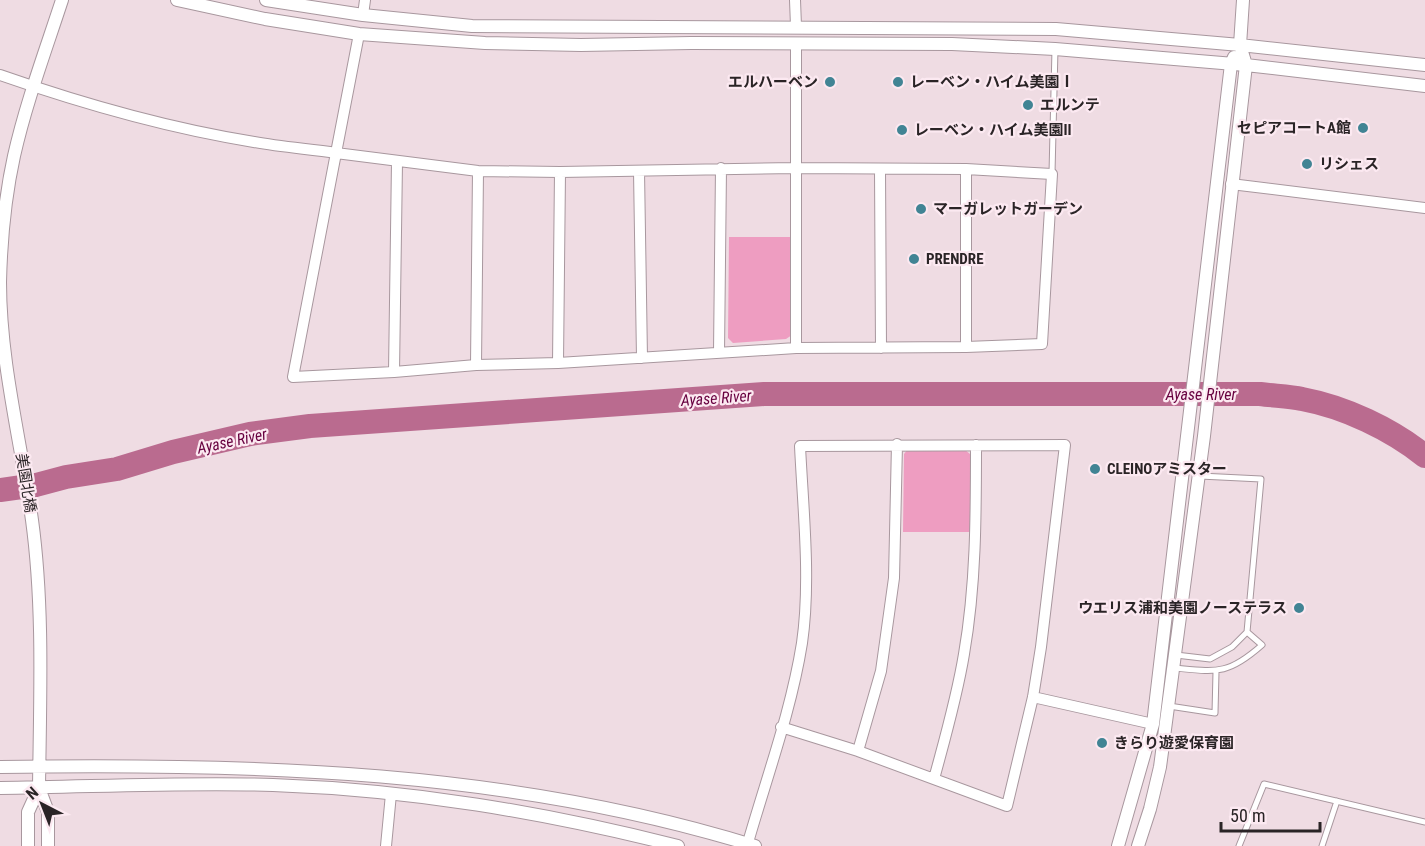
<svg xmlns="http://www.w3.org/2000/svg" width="1425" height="846" viewBox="0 0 1425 846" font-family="'Roboto Condensed','Noto Sans JP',sans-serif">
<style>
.green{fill:#ee9dc1}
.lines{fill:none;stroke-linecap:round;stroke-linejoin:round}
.river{stroke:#ba6b8f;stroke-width:24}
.service-casing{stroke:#a8979e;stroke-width:7}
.minor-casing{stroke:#a8979e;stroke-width:12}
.tertiary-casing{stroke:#a8979e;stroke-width:14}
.service{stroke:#fff;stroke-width:5}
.minor{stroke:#fff;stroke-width:10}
.tertiary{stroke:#fff;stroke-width:12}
.poi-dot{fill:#418494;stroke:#fce9f1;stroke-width:2}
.labels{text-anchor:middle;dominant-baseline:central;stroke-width:4.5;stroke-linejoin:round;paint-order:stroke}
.poi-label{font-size:15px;font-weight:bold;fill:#2a2426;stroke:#fce9f1;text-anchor:start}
.street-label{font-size:15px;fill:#2a2426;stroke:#fce9f1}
.water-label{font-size:16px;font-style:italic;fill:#67003f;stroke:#fce9f1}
</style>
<rect width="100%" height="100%" fill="#efdce3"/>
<!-- green -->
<path class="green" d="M729,237h61l2,98 -6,4 -53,4 -5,-5z
M908,449l57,1 5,4v78h-67l1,-78z"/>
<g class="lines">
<!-- river -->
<path class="river" d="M0,490l36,-5 30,-8 51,-8 56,-17 77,-18 60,-8 454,-32h496c14,2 29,2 42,5 43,8 89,30 123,57"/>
<defs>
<path id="service" d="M1052,173l3,-124
M1200,476l61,3 -14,153
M1175,668c42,4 53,7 87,-23l-15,-13 -15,15 -22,12 -34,-4
M1169,706l46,7 1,-41
M1239,846l25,-62 161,38
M1322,846l15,-45"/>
<path id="minor" d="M795,0l1,26
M363,15l2,-15
M796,43v305
M0,75c83,29 167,53 254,67 27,5 55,7 82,11l23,-119
M336,153l142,18 82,1 235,-4 171,1 86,5 -10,170 -76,3 -170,1 -238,15 -82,2 -82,7 -101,5z
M880,169l1,179
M639,171l3,187
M1231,184l194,24
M966,347v-178
M719,353l2,-185
M558,363l2,-191
M476,365l2,-194
M394,372l3,-210
M1033,697l120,27
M858,751l23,-80 13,-93 3,-134
M934,779c11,-41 23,-82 30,-125 12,-69 12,-139 12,-209
M386,846l5,-52
M747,846c19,-67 44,-134 55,-203 9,-62 1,-134 -2,-197l265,-1 -24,202 -8,50 -26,109 -149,-55 -77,-24"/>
<path id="tertiary" d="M177,0l88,19 94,15 126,9 96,2 110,-2 261,1 103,5 191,16 179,21
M266,0l97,15 109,11 584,3 184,16 185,20
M0,767c253,-4 511,3 755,79
M0,788c91,-1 182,-6 273,-3 140,5 269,27 405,61
M39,788l9,24v34
M28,846v-34l11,-24c1,-89 5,-180 -7,-268 -11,-78 -32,-158 -32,-238 1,-42 5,-85 14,-126 12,-53 31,-104 48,-156
M1118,846l35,-122 78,-660 3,-7
M1138,846l12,-37 10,-42 44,-331 42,-371 -6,-20 3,-45"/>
</defs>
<!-- service casing -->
<use href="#service" class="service-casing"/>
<!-- minor casing -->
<use href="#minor" class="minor-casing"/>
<!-- tertiary casing -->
<use href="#tertiary" class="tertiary-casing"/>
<!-- service -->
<use href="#service" class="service"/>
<!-- minor -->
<use href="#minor" class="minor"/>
<!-- tertiary -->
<use href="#tertiary" class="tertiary"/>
</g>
<!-- markers -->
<g class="poi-dot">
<circle cx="830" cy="82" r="6"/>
<circle cx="898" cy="82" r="6"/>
<circle cx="1028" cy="105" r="6"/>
<circle cx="1363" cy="128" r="6"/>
<circle cx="902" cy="130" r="6"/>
<circle cx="1307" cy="164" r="6"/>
<circle cx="921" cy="209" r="6"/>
<circle cx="914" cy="259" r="6"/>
<circle cx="1095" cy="469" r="6"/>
<circle cx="1299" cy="608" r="6"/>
<circle cx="1102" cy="743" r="6"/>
</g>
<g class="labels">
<!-- poi labels -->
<g class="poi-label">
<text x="818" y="82" text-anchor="end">エルハーベン</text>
<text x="910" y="82">レーベン・ハイム美園Ⅰ</text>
<text x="1040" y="105">エルンテ</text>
<text x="1351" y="128" text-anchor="end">セピアコートA館</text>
<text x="914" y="130">レーベン・ハイム美園II</text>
<text x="1319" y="164">リシェス</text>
<text x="933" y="209">マーガレットガーデン</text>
<text x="926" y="259">PRENDRE</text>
<text x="1107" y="469">CLEINOアミスター</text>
<text x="1287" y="608" text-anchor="end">ウエリス浦和美園ノーステラス</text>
<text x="1114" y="743">きらり遊愛保育園</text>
</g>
<!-- street labels -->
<g class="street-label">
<text transform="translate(26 483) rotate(81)">美園北橋</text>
</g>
<!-- water labels -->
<g class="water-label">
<text x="1201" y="394">Ayase River</text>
<text transform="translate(716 398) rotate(-4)">Ayase River</text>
<text transform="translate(232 441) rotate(-12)">Ayase River</text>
</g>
</g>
<!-- north arrow -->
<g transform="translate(42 804) rotate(318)" stroke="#fce9f1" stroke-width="4.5" paint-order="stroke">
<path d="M0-4.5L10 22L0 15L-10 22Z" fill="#2a2426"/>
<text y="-9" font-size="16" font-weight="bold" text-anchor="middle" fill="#2a2426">N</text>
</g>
<!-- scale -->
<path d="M1221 822v9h99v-9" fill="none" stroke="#2a2426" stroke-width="3"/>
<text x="1230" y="822" font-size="18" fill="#2a2426" stroke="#fce9f1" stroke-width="4.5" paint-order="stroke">50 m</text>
</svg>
